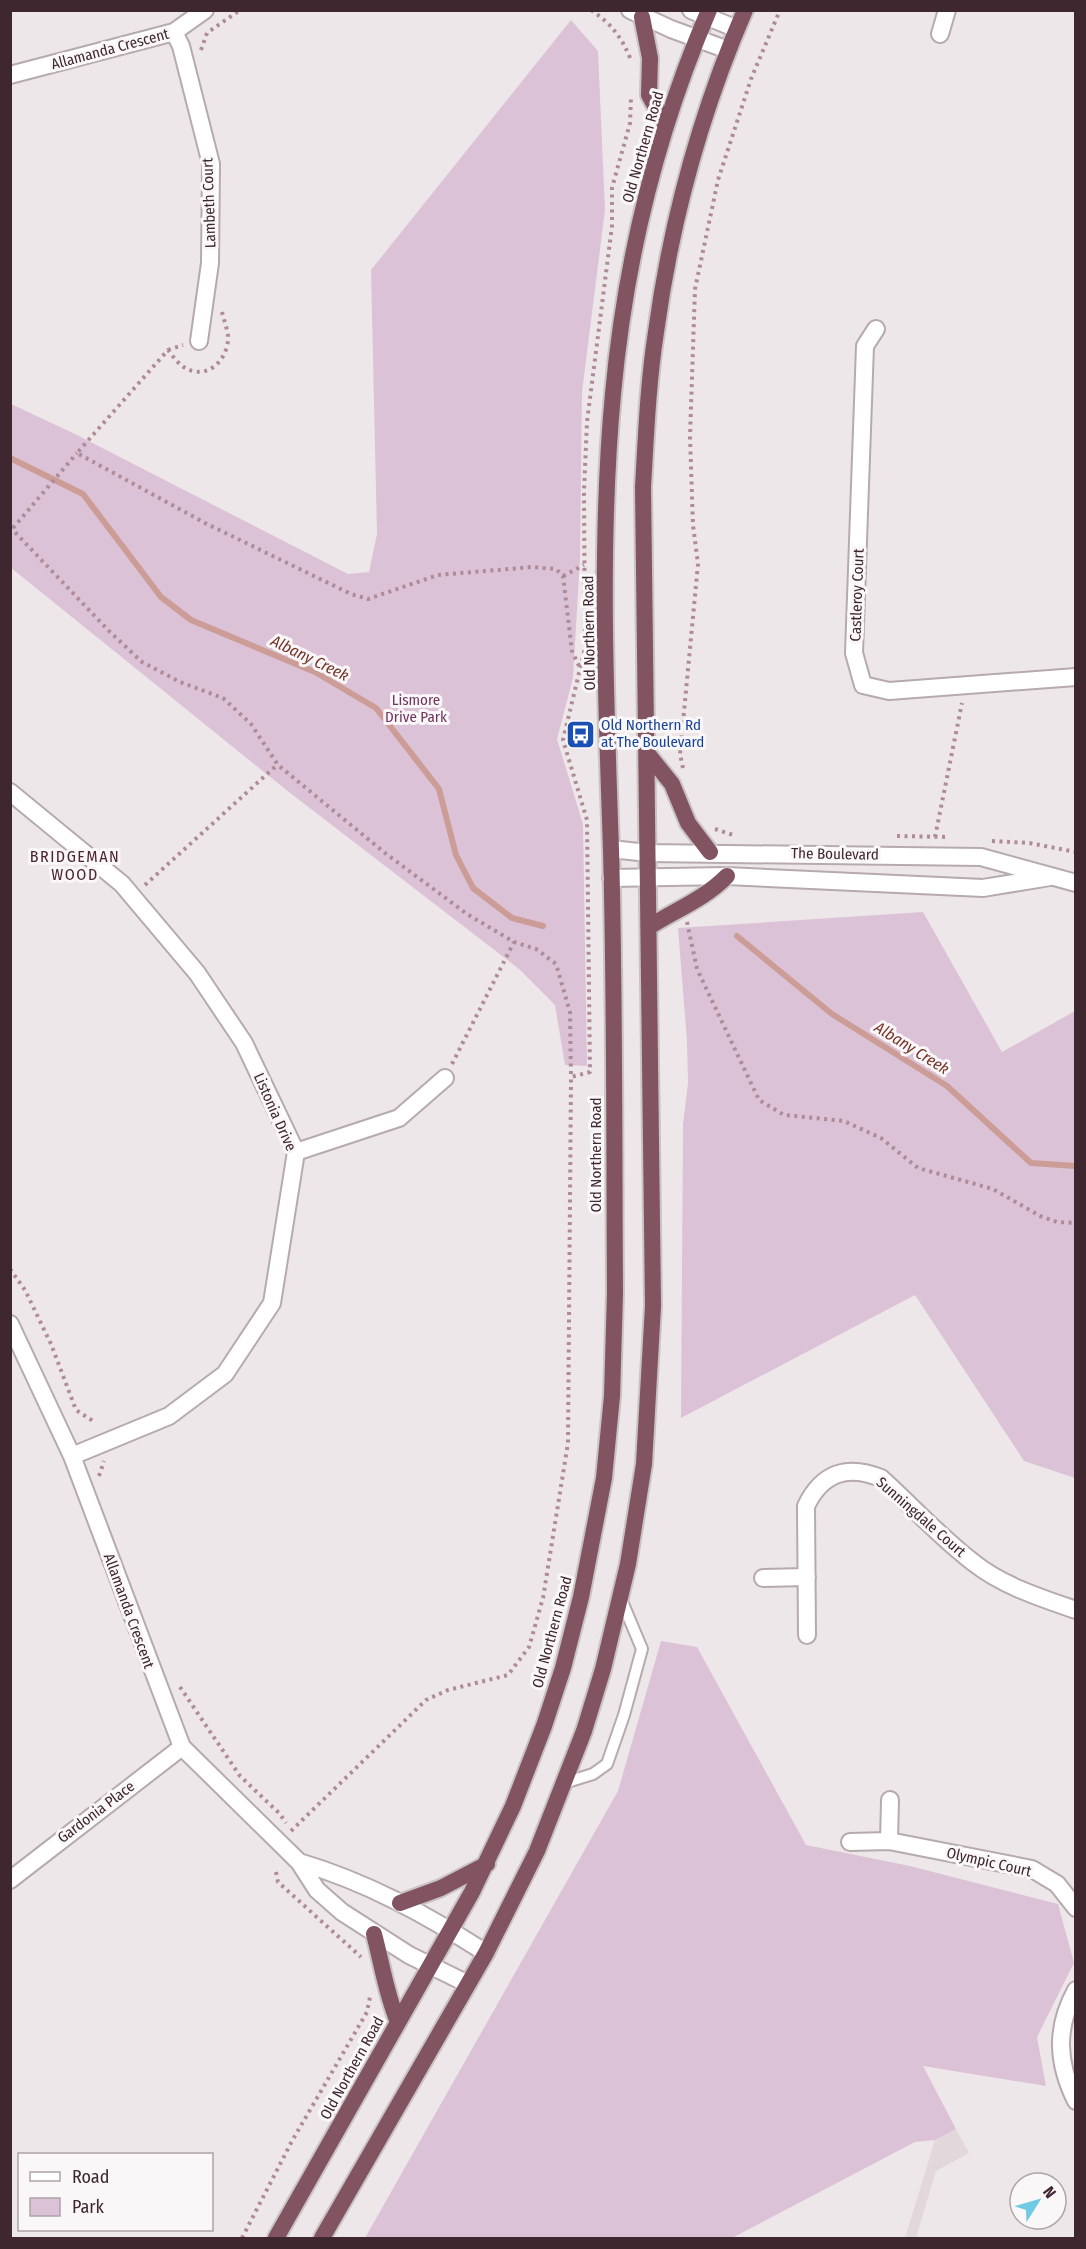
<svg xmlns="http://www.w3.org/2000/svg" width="1086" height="2249" viewBox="0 0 1086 2249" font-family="'Fira Sans Condensed',sans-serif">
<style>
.built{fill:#e2d8dc}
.green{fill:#dcc2d6}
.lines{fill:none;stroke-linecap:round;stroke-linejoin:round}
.stream{stroke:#cc9c96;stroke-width:6}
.service-casing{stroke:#b6aaae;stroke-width:14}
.minor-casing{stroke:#b6aaae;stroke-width:20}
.tertiary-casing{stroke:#b6aaae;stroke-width:20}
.trunk-casing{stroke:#c9c3c4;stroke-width:20}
.path{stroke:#ae8b97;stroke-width:4;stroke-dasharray:3 4.5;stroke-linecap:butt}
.service{stroke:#fff;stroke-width:10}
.minor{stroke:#fff;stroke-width:16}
.tertiary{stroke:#fff;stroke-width:16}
.trunk{stroke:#825360;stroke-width:16}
.labels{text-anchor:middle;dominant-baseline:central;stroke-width:6;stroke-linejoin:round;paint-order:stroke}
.street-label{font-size:15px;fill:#3e272e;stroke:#faf7f9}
.park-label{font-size:15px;fill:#71355c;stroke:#faf7f9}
.transit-label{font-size:15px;fill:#164399;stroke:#faf7f9;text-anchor:start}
.water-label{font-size:16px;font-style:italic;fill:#743227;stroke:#faf7f9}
.neighbourhood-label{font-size:16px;letter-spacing:1.5px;fill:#4f2530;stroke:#faf7f9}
</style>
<rect width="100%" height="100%" fill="#eee7ea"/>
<!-- built -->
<path class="built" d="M956,2129l13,24 -33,18 -20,67h-11l30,-98z"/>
<!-- green -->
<path class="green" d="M571,20l27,31 7,159 -23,182 -2,167 -7,119 -16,61 26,85 4,242 -22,-1 -10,-60 -36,-36 -234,-180 -275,-222 1,-163 64,30 273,140 21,-2 8,-38 -6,-264z
M923,912l79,140 73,-41v467l-51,-17 -109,-166 -234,123 2,-294 5,-41 -1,-42 -9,-113z
M661,1641l36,6 109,198 104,21 148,38 16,59 -37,74 9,49 -123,-20 33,63 -21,11 -20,2 -183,96h-367l253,-447z"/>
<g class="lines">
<!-- stream -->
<path class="stream" d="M10,458l73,36 78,103 30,23 124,52 61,36 63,81 17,66 17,33 39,30 31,8
M737,936l95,78 115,72 84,77 45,3"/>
<defs>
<path id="service" d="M564,1783l29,-9 14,-10 17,-49 18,-66 -21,-50"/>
<path id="minor" d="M174,32l7,14 30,118 -1,99 -11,78
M940,34l7,-24
M10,75l164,-43 31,-22
M876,329l-11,17 -11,307 9,32 26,6 187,-14
M10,792l112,92 75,89 47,70 52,109 -24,151 -47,71 -56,42 -97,40
M296,1152l103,-34 46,-40
M10,1324l62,132 110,291 117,115 18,28 25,22 67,43 59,29
M763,1578l44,-1
M807,1635l-1,-129c16,-33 41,-42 75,-28 31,28 60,60 93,85 29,23 67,35 102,47
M889,1841l143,28 25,15 19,24
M850,1842l39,-1 1,-41
M299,1862c68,20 128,53 187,91
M10,1880l172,-133
M1076,1990c-21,38 -19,73 0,111"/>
<path id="tertiary" d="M630,10l41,19 57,21
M691,10l46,19
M611,849l37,4 333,4 95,26
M611,878l116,-2 256,12 67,-11"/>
<path id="trunk" d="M642,17l8,41 -1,37 17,31
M647,753l25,31 16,39 22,29
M649,927c28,-18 54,-27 78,-51
M400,1903l41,-15 46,-24
M374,1934c8,30 12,60 24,88
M276,2238l196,-346 41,-86 31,-80 19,-58 18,-71 23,-119 8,-82 3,-103c-1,-148 0,-296 -4,-443 -5,-150 -12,-307 2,-456 12,-131 44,-263 96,-384
M322,2238l164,-285 51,-102 47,-120 19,-62 25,-105 16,-100 9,-158 -10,-819c3,-51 5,-104 13,-155 15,-110 45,-220 89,-322"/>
</defs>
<!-- service casing -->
<use href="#service" class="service-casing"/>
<!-- minor casing -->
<use href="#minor" class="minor-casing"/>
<!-- tertiary casing -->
<use href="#tertiary" class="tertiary-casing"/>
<!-- trunk casing -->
<use href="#trunk" class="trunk-casing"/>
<!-- path -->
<path class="path" d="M591,10c21,14 31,28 40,50
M201,50l6,-17 33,-23
M222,312c2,8 5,16 6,24 1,18 -14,40 -35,35 -11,-2 -18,-12 -25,-21l-91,103 128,70 146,71 17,5 70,-24 94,-8 24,2 7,7 9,75 7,15
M168,350l15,-5
M10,527l99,104 33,31 38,20 43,16 28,26 27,41 107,88 82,61 47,28 22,7 20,15 14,48 1,65
M13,528l64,-75
M563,576l21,-11
M683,768l-3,-14 18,-190 -5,-39 -3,-88 5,-148 23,-109 33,-101 29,-69
M715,829l18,6
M897,836l52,1
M935,837l27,-134
M992,841l37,2 47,9
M145,885l132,-120
M687,922l10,47 62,131 25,15 60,6 37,17 37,30 75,21 47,27 17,6 19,1
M452,1064l62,-122
M10,1269l15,21 26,54 25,66 17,11
M99,1476l5,-15
M180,1687l60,89 40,38 6,9
M291,1831l135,-131 22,-10 60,-15 21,-28 14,-49 25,-155 3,-366 19,-5 -3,-252 -24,-80 22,-92 -1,-157 3,-69 25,-196v-38l18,-65 1,-26
M276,1872l2,10 83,75
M242,2238l50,-97 75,-129 3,-15"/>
<!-- service -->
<use href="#service" class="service"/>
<!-- minor -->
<use href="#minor" class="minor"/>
<!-- tertiary -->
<use href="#tertiary" class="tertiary"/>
<!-- trunk -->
<use href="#trunk" class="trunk"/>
</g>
<!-- icons -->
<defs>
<symbol id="bus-square" viewBox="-11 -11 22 22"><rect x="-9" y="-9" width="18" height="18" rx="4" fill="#1a4fb4" stroke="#faf7f9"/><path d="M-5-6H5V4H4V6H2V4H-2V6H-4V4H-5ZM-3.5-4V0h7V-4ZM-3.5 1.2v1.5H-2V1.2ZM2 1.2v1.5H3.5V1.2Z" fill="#fff"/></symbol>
</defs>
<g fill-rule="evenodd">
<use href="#bus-square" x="564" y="718" width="33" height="33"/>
</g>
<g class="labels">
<!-- street labels -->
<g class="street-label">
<text transform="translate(110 49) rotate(-15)">Allamanda Crescent</text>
<text transform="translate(643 147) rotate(-74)">Old Northern Road</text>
<text transform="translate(209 203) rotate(-92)">Lambeth Court</text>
<text transform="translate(857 595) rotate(-88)">Castleroy Court</text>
<text transform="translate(589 633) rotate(-91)">Old Northern Road</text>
<text transform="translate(835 854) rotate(1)">The Boulevard</text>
<text transform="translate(275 1112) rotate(66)">Listonia Drive</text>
<text transform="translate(596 1155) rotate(-90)">Old Northern Road</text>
<text transform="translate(921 1517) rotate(41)">Sunningdale Court</text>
<text transform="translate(129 1611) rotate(70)">Allamanda Crescent</text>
<text transform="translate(552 1632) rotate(-75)">Old Northern Road</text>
<text transform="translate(96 1812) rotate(-37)">Gardonia Place</text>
<text transform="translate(989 1862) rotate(13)">Olympic Court</text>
<text transform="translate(352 2068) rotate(-61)">Old Northern Road</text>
</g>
<!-- park labels -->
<g class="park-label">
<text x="416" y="700">Lismore<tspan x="416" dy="17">Drive Park</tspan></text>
</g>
<!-- transit labels -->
<g class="transit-label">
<text x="601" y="725">Old Northern Rd<tspan x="601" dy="17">at The Boulevard</tspan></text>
</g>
<!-- water labels -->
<g class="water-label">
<text transform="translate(310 658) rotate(26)">Albany Creek</text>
<text transform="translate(912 1048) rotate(32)">Albany Creek</text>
</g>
<!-- neighbourhood labels -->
<g class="neighbourhood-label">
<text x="75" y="856">BRIDGEMAN<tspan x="75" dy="18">WOOD</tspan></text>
</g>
</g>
<!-- border -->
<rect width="1086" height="2249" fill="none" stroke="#3e272e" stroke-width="24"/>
<!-- legend -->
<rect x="18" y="2153" width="195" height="78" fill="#faf7f9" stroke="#afa4a8" stroke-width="1.5"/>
<rect x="30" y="2172" width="30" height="9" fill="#ffffff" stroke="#afa4a8" stroke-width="1.5"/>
<text x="72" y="2183" font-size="18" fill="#3e272e">Road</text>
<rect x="30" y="2198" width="30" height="18" fill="#dcc2d6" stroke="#afa4a8" stroke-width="1.5"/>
<text x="72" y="2213" font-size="18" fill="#3e272e">Park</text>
<!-- north arrow -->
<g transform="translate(1038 2201) rotate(53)"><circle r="28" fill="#faf7f9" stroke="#afa4a8" stroke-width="1.5"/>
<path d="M0-4.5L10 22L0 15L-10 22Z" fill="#6fcae3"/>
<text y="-9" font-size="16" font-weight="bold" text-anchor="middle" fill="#3e272e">N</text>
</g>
</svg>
